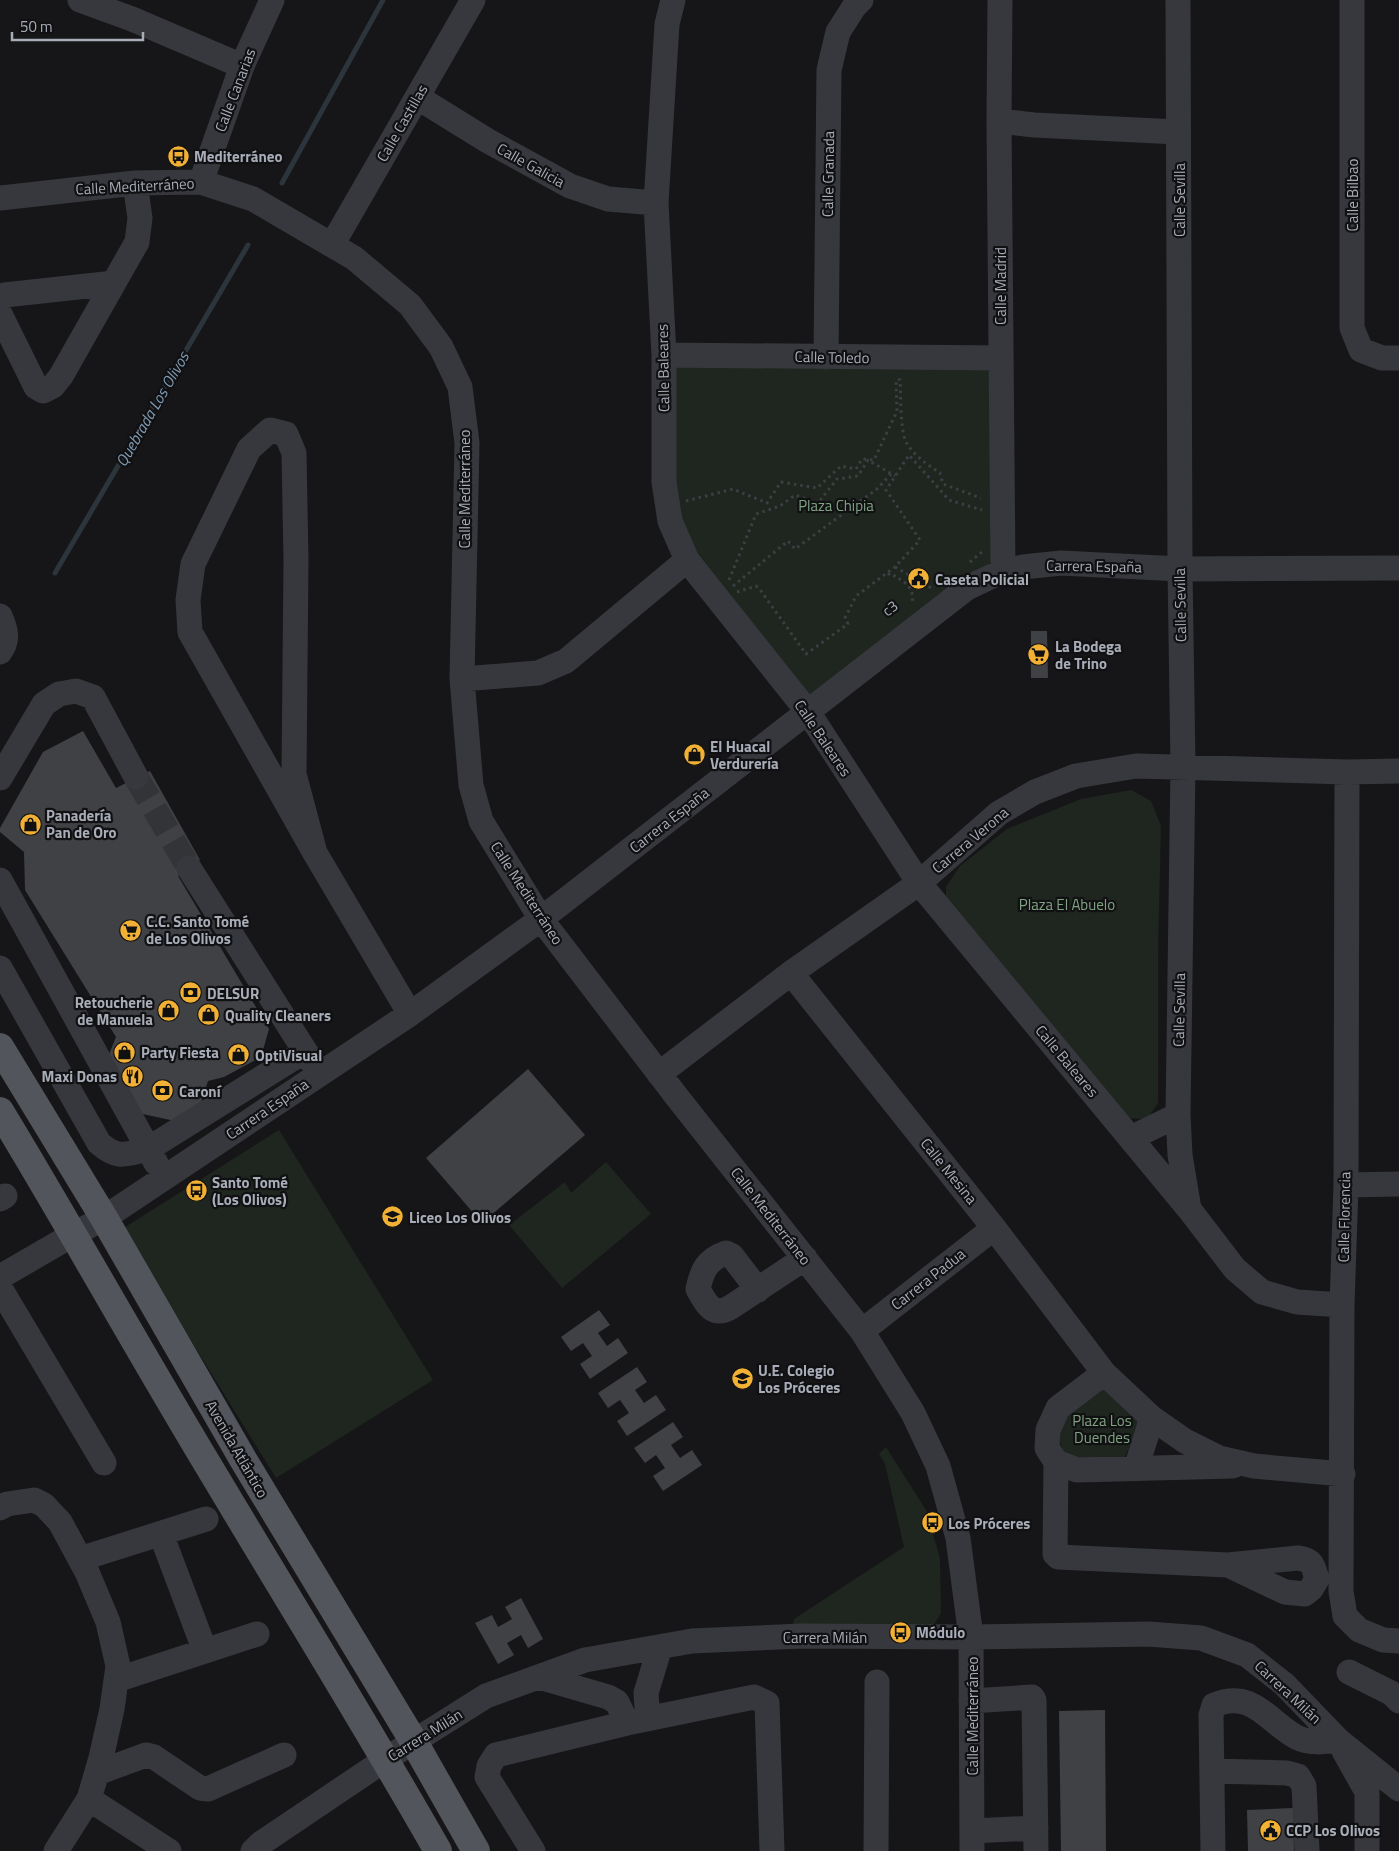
<svg xmlns="http://www.w3.org/2000/svg" width="1399" height="1851" viewBox="0 0 1399 1851" font-family="'Titillium Web',sans-serif">
<style>
.green{fill:#1e261f}
.lines{fill:none;stroke-linecap:round;stroke-linejoin:round}
.stream{stroke:#2c353c;stroke-width:5}
.building{fill:#404145}
.minor-tunnel{stroke:#333438;stroke-width:25;stroke-dasharray:25 12;stroke-linecap:butt}
.path{stroke:#3d3f44;stroke-width:3;stroke-dasharray:2.5 4;stroke-linecap:butt}
.minor{stroke:#37383d;stroke-width:25}
.major{stroke:#53555c;stroke-width:28}
.labels{text-anchor:middle;dominant-baseline:central;stroke-width:4.5;stroke-linejoin:round;paint-order:stroke}
.street-label{font-size:15px;fill:#a8adb8;stroke:#111113}
.poi-label{font-size:15px;font-weight:bold;fill:#a8adb8;stroke:#111113;text-anchor:start}
.park-label{font-size:15px;fill:#7fa381;stroke:#111113}
.water-label{font-size:16px;font-style:italic;fill:#7f9bb3;stroke:#111113}
</style>
<rect width="100%" height="100%" fill="#161618"/>
<!-- green -->
<path class="green" d="M676,365l314,3 5,191 -183,141 -115,-146 -17,-39 -6,-46z
M1131,790l20,11 10,25 -3,126v151l-11,16 -22,-1 -179,-215v-16l14,-21 47,-37 74,-30z
M279,1130l154,250 -157,98 -154,-249z
M606,1162l45,52 -89,74 -53,-63 56,-43 6,11z
M1108,1385l34,34 -18,40 -46,3 -16,-12 -4,-18 10,-19z
M886,1447l40,63 14,48 1,55 -10,17 -140,5 3,-16 110,-72 -19,-83 -6,-10z"/>
<g class="lines">
<!-- stream -->
<path class="stream" d="M282,183l101,-183
M55,573l193,-328"/>
</g>
<!-- building -->
<path class="building" d="M1031,631h16l1,47h-17z
M83,731l33,57 34,-17 50,89 -22,16 91,153 -8,28 -37,20 -16,4 -9,27 -24,13 -37,-8 -32,-51 10,-25 -91,-147 -1,-38 -24,-20v-4l43,-76z
M528,1069l57,66 -103,88 -56,-65z
M599,1310l11,15 -12,8 9,13 11,-8 10,15 -38,26 -10,-15 12,-8 -9,-13 -12,8 -10,-14z
M637,1367l10,15 -12,8 9,13 12,-8 10,15 -39,26 -10,-15 12,-8 -9,-13 -12,8 -10,-15z
M673,1422l10,15 -12,8 9,13 12,-8 10,15 -39,26 -10,-15 12,-8 -9,-13 -11,8 -11,-15z
M521,1598l22,41 -15,9 -7,-13 -14,8 7,12 -16,9 -23,-41 17,-8 6,12 14,-8 -7,-12z
M1105,1710l1,141h-45l-2,-140z
M1293,1808l1,43h-46l-1,-41z"/>
<g class="lines">
<!-- minor-tunnel -->
<path class="minor-tunnel" d="M136,777l53,91"/>
<!-- path -->
<path class="path" d="M898,379l2,1c1,14 0,50 6,62 7,13 22,23 34,31l3,11 38,14
M686,501l47,-12 34,14 14,-21 36,6 24,-22 15,3 6,-10 12,1 23,-49 -1,-32
M970,562l12,-10
M895,567l38,22
M888,575l2,-2c15,10 25,12 22,32
M729,580l27,-66 24,-8 15,-11 23,8 19,-24 21,-3 10,-16 27,16
M733,586l55,-45 7,8 82,-60 14,-15
M737,592l19,-6 5,5 45,63 42,-30 -3,-6 11,-22 39,-29 25,-27 -34,-50 23,-35 40,45 33,10"/>
<!-- minor -->
<path class="minor" d="M80,0l52,19 110,47
M673,0l-6,24 -11,179 8,152v127l6,39 17,39 121,152 111,171 270,326 46,60 27,23 35,10 45,3
M1000,0l-1,121 4,450
M1178,0l2,569 3,197 -5,349 2,40 9,54
M1352,0v328l9,22 21,8h17
M417,97l71,44 82,45 38,13 48,4
M999,121l35,4 144,7
M201,182l41,-116 30,-66
M0,198l135,-15 66,-1 52,17 101,59 56,47 31,42 19,40 7,56 -5,236 9,106 10,36 60,98 136,178 185,234 51,82 25,53 20,72 13,99 1,214
M332,245l141,-245
M0,298l5,-3 109,-12
M0,314l36,73 7,4 10,-5 8,-10 76,-134 3,-24 -5,-35
M664,355l337,3
M826,357l3,-287 9,-38 16,-25 7,-7
M0,616c6,14 9,23 0,36
M462,679l76,-6 28,-12 121,-101
M1347,772l-1,413 -4,120 -1,286 4,25 14,14 24,10 16,1
M0,778l44,-74 15,-10 17,-3 17,6 43,80
M315,853l-21,-79 2,-214 -2,-107 -8,-19 -16,-4 -21,19 -56,115 -5,36 2,32 125,221 95,161
M189,868l116,183
M0,880l156,283
M0,968l99,175c19,17 27,11 49,6l157,-98 15,23
M791,973l203,255 110,145 48,45 33,23 34,17 35,8 89,8
M659,1074l132,-101 128,-90 80,-70 36,-21 41,-16 60,-10 211,6 52,-1
M1131,1138l47,-23
M1346,1185l53,-1
M0,1199l5,-3
M0,1277l74,-43 30,-16 306,-204 131,-95 426,-331 36,-17 20,-4 38,-4 119,6 219,-1
M0,1288l104,175
M758,1290l-26,-34 -6,-3c-20,7 -24,18 -28,36 8,15 15,29 33,18l74,-49
M862,1331l132,-103
M1104,1373l-46,35 -10,22 -1,18 9,14 21,8 156,-4
M1056,1462l-1,92 3,3 170,8 70,-7c15,2 15,8 19,21l-6,10 -6,5 -20,-2 -57,-27
M1136,1468l16,-50
M0,1508l7,-4 27,-4 10,5 16,17 27,50 21,50 10,44 -6,43 -11,49 -12,41 -33,52
M161,1534l44,117
M80,1559l126,-40
M1349,1672l42,21 8,8
M539,1677l69,20 9,5 10,21
M116,1680l141,-46
M971,1701l61,-4 2,3 2,151
M651,1717l-4,-10 -1,-14 14,-46
M1344,1751l23,41v59
M1212,1771l75,2 11,3 6,10 3,65
M97,1773l49,-18 8,2 46,31 8,1 76,-34
M89,1799l80,52
M972,1831l64,-3
M253,1851l7,-7 126,-85 100,-63 99,-36 107,-19 110,-5 169,1 177,-3 53,4 46,17 37,29 54,56 61,49
M533,1851l-46,-74 2,-11 7,-11 131,-32 127,-26 13,6 5,148
M876,1851l1,-169
M1213,1851l-2,-136 3,-10c39,-16 53,16 82,32 14,7 28,5 42,3"/>
<!-- major -->
<path class="major" d="M0,1047l104,171 140,243 170,281 62,109
M0,1111c74,122 143,247 217,369 74,124 150,246 221,371"/>
</g>
<!-- icons -->
<defs>
<symbol id="bus-disc" viewBox="-11 -11 22 22"><circle r="9.5" fill="#f2b134" stroke="#111113"/><path d="M-5-6H5V4H4V6H2V4H-2V6H-4V4H-5ZM-3.5-4V0h7V-4ZM-3.5 1.2v1.5H-2V1.2ZM2 1.2v1.5H3.5V1.2Z" fill="#111"/></symbol>
<symbol id="civic-disc" viewBox="-11 -11 22 22"><circle r="9.5" fill="#f2b134" stroke="#111113"/><path d="M-.6-6.5H3V-4.5H.6V-3L4-1V1h2V6H-6V1h2V-1L-.6-3ZM-1.2 2.5V6h2.4V2.5Z" fill="#111"/></symbol>
<symbol id="supermarket-disc" viewBox="-11 -11 22 22"><circle r="9.5" fill="#f2b134" stroke="#111113"/><path d="M-6-5.5h2.5l.6 2H6L4.5 2H-2.5L-4.4-4H-6ZM-1.5 3.2a1.3 1.3 0 1 0 .1 0ZM3 3.2a1.3 1.3 0 1 0 .1 0Z" fill="#111"/></symbol>
<symbol id="shop-disc" viewBox="-11 -11 22 22"><circle r="9.5" fill="#f2b134" stroke="#111113"/><path d="M-5-2.5h2.3a2.7 3.5 0 0 1 5.4 0H5L5.5 6h-11ZM-1.5-2.5h3a1.5 2.3 0 0 0-3 0Z" fill="#111"/></symbol>
<symbol id="bank-disc" viewBox="-11 -11 22 22"><circle r="9.5" fill="#f2b134" stroke="#111113"/><path d="M-6-4H6V4H-6ZM0-2.3a2.3 2.3 0 1 0 0 4.6a2.3 2.3 0 1 0 0-4.6Z" fill="#111"/></symbol>
<symbol id="restaurant-disc" viewBox="-11 -11 22 22"><circle r="9.5" fill="#f2b134" stroke="#111113"/><path d="M-5-6h1v4h1v-4h1v4h1v-4h1v5L-1.5 .5V6h-2V.5L-5-1ZM5-6V6H3V1.5H1.5Q1.5-4 5-6Z" fill="#111"/></symbol>
<symbol id="school-disc" viewBox="-11 -11 22 22"><circle r="9.5" fill="#f2b134" stroke="#111113"/><path d="M0-5L7-2L0 1L-7-2ZM-4 1L0 2.5L4 1V4Q0 6-4 4Z" fill="#111"/></symbol>
</defs>
<g fill-rule="evenodd">
<use href="#bus-disc" x="166" y="144" width="25" height="25"/>
<use href="#civic-disc" x="906" y="566" width="25" height="25"/>
<use href="#supermarket-disc" x="1026" y="642" width="25" height="25"/>
<use href="#shop-disc" x="682" y="742" width="25" height="25"/>
<use href="#shop-disc" x="18" y="812" width="25" height="25"/>
<use href="#supermarket-disc" x="118" y="918" width="25" height="25"/>
<use href="#bank-disc" x="178" y="980" width="25" height="25"/>
<use href="#shop-disc" x="156" y="998" width="25" height="25"/>
<use href="#shop-disc" x="196" y="1002" width="25" height="25"/>
<use href="#shop-disc" x="112" y="1040" width="25" height="25"/>
<use href="#shop-disc" x="226" y="1042" width="25" height="25"/>
<use href="#restaurant-disc" x="120" y="1064" width="25" height="25"/>
<use href="#bank-disc" x="150" y="1078" width="25" height="25"/>
<use href="#bus-disc" x="184" y="1178" width="25" height="25"/>
<use href="#school-disc" x="380" y="1204" width="25" height="25"/>
<use href="#school-disc" x="730" y="1366" width="25" height="25"/>
<use href="#bus-disc" x="920" y="1510" width="25" height="25"/>
<use href="#bus-disc" x="888" y="1620" width="25" height="25"/>
<use href="#civic-disc" x="1258" y="1818" width="25" height="25"/>
</g>
<g class="labels">
<!-- street labels -->
<g class="street-label">
<text transform="translate(235 90) rotate(-69)">Calle Canarias</text>
<text transform="translate(402 123) rotate(-60)">Calle Castillas</text>
<text transform="translate(531 165) rotate(29)">Calle Galicia</text>
<text transform="translate(828 174) rotate(-89)">Calle Granada</text>
<text transform="translate(135 186) rotate(-3)">Calle Mediterráneo</text>
<text transform="translate(1352 195) rotate(-90)">Calle Bilbao</text>
<text transform="translate(1179 200) rotate(-90)">Calle Sevilla</text>
<text transform="translate(1000 286) rotate(-90)">Calle Madrid</text>
<text transform="translate(832 357) rotate(1)">Calle Toledo</text>
<text transform="translate(663 368) rotate(-91)">Calle Baleares</text>
<text transform="translate(464 489) rotate(-90)">Calle Mediterráneo</text>
<text transform="translate(1094 566) rotate(1)">Carrera España</text>
<text transform="translate(1180 605) rotate(-91)">Calle Sevilla</text>
<text transform="translate(890 608) rotate(-37)">c3</text>
<text transform="translate(823 738) rotate(56)">Calle Baleares</text>
<text transform="translate(669 820) rotate(-38)">Carrera España</text>
<text transform="translate(970 840) rotate(-40)">Carrera Verona</text>
<text transform="translate(527 893) rotate(57)">Calle Mediterráneo</text>
<text transform="translate(1179 1010) rotate(-89)">Calle Sevilla</text>
<text transform="translate(1067 1061) rotate(50)">Calle Baleares</text>
<text transform="translate(267 1109) rotate(-34)">Carrera España</text>
<text transform="translate(949 1171) rotate(51)">Calle Mesina</text>
<text transform="translate(771 1216) rotate(52)">Calle Mediterráneo</text>
<text transform="translate(1344 1217) rotate(-89)">Calle Florencia</text>
<text transform="translate(928 1279) rotate(-38)">Carrera Padua</text>
<text transform="translate(237 1449) rotate(60)">Avenida Atlántico</text>
<text x="825" y="1637">Carrera Milán</text>
<text transform="translate(1288 1692) rotate(43)">Carrera Milán</text>
<text transform="translate(972 1716) rotate(-90)">Calle Mediterráneo</text>
<text transform="translate(425 1735) rotate(-32)">Carrera Milán</text>
</g>
<!-- poi labels -->
<g class="poi-label">
<text x="194" y="156">Mediterráneo</text>
<text x="935" y="579">Caseta Policial</text>
<text x="1055" y="646">La Bodega<tspan x="1055" dy="17">de Trino</tspan></text>
<text x="710" y="746">El Huacal<tspan x="710" dy="17">Verdurería</tspan></text>
<text x="46" y="815">Panadería<tspan x="46" dy="17">Pan de Oro</tspan></text>
<text x="146" y="921">C.C. Santo Tomé<tspan x="146" dy="17">de Los Olivos</tspan></text>
<text x="207" y="993">DELSUR</text>
<text x="153" y="1002" text-anchor="end">Retoucherie<tspan x="153" dy="17">de Manuela</tspan></text>
<text x="225" y="1015">Quality Cleaners</text>
<text x="141" y="1052">Party Fiesta</text>
<text x="255" y="1055">OptiVisual</text>
<text x="117" y="1076" text-anchor="end">Maxi Donas</text>
<text x="179" y="1091">Caroní</text>
<text x="212" y="1182">Santo Tomé<tspan x="212" dy="17">(Los Olivos)</tspan></text>
<text x="409" y="1217">Liceo Los Olivos</text>
<text x="758" y="1370">U.E. Colegio<tspan x="758" dy="17">Los Próceres</tspan></text>
<text x="948" y="1523">Los Próceres</text>
<text x="916" y="1632">Módulo</text>
<text x="1286" y="1830">CCP Los Olivos</text>
</g>
<!-- park labels -->
<g class="park-label">
<text x="836" y="505">Plaza Chipia</text>
<text x="1067" y="904">Plaza El Abuelo</text>
<text x="1102" y="1420">Plaza Los<tspan x="1102" dy="17">Duendes</tspan></text>
</g>
<!-- water labels -->
<g class="water-label">
<text transform="translate(152 409) rotate(-60)">Quebrada Los Olivos</text>
</g>
</g>
<!-- scale -->
<path d="M12 32v8h131v-8" fill="none" stroke="#a8adb8" stroke-width="2.5"/>
<text x="20" y="32" font-size="15" fill="#a8adb8" stroke="#111113" stroke-width="4" paint-order="stroke">50 m</text>
</svg>
